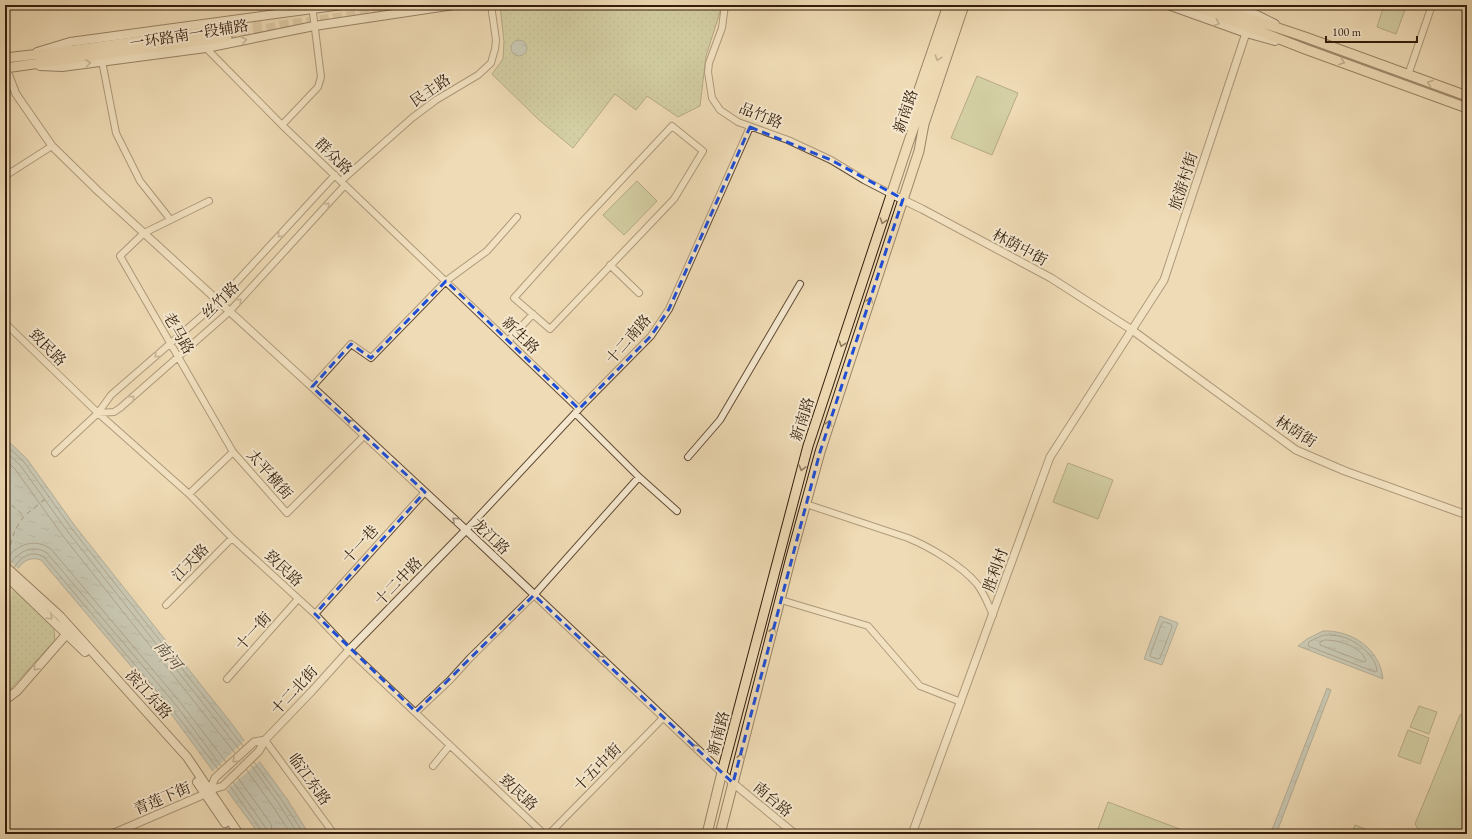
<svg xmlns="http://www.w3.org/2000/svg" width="1472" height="839" viewBox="0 0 1472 839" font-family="'EB Garamond','Noto Serif SC',serif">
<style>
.grass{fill:#b4c191;stroke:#746f4e}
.park{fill:url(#park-dots);stroke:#746f4e}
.water{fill:url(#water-ripples);stroke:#757a74}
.pier{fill:#efdbb5}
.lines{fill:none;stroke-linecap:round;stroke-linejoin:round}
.shore{stroke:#6a6a62;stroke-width:1}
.ferry{stroke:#544c40;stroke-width:1;stroke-dasharray:5 4;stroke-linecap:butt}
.primary-tunnel{stroke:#c9b593;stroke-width:9;stroke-dasharray:9 4.5;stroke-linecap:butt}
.minor-casing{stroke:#624c36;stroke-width:8}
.tertiary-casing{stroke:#624c36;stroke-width:9}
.secondary-casing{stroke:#331d0b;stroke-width:10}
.primary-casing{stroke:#331d0b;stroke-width:11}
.minor{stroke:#f5e8cf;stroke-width:6}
.tertiary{stroke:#f5e8cf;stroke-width:7}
.secondary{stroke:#f5e8cf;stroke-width:8}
.primary{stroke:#efdbb5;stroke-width:9}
.oneway{stroke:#9e8d77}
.oneway2{stroke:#917c60}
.marked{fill:none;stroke:#1d4ed8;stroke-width:3;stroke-dasharray:8 5;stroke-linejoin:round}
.labels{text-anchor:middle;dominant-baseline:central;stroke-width:4;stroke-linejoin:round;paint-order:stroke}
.street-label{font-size:15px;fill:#331d0b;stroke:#f5e8cf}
.water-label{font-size:16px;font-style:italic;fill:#544c40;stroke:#f5e8cf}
</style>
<defs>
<pattern id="park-dots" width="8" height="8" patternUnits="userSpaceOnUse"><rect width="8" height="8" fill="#b4c191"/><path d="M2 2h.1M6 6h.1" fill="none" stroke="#9ba57c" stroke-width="1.8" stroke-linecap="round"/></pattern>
<pattern id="water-ripples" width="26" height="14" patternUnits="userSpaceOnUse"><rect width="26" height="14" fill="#a1b8ba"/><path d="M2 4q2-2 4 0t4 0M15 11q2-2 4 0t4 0" fill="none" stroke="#849595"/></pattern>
</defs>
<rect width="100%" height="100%" fill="#efdbb5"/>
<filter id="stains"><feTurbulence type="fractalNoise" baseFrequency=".005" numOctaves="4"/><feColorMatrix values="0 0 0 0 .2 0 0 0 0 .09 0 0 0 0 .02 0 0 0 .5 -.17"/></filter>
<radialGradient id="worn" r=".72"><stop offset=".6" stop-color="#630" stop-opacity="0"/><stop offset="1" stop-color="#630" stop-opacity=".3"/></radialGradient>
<!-- grass -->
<path class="grass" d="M1384,5h7l14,5 -9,24 -19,-7z
M977,76l41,17 -26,62 -41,-17z
M637,181l20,20 -33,34 -21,-20z
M1068,463l45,17 -15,39 -45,-17z
M1419,706l18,6 -8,22 -19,-7z
M1467,712v122h-46l-6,-10 45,-109z
M1408,730l21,8 -9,26 -22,-8z
M1108,802l85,32h-97z
M1355,825l23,9h-27z"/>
<!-- park -->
<path class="park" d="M500,5h219l1,7 -14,44 -6,50 -22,11 -31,-21 -11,14 -21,-16 -42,54 -34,-28 -47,-46 11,-15 1,-17z
M11,584l42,37 2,19 -50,55v-79l2,-4z"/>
<!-- water -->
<path class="water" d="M511 48a8 8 0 1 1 16 0a8 8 0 1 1-16 0Z
M5,438l22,21 48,67 157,198 55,75 22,35h-50l-90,-123 -128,-151c-17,-6 -26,10 -30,25 -3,10 -2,21 -6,31z
M1160,616l18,7 -16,42 -18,-6z
M1323,631c29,-1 57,18 60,48l-85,-33 9,-7z
M1327,688l4,2 -54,142 -5,-2z"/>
<!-- pier -->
<path class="pier" d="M5,557l15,13 -7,15 -3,19 -5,-4z
M246,739l15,21 -35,31 -14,-19z"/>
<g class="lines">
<!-- shore -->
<path class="shore" d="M5,444l19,18 48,67 171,217
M5,451l15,14 48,67 171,217
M5,459l10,10 48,67 172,217
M5,561c10,-16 29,-24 46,-12l129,153 46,60
M10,564c9,-13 23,-20 37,-11l129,152 45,61
M14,568c7,-12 18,-18 30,-11l128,152 46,60
M1164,622l7,2 1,3 -12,31 -2,1 -7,-2 -1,-2 12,-32z
M1324,635c6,0 13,0 19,2 14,4 33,19 34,34l-2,1 -67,-26 1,-4z
M1325,640c14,0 36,6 41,21l-2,1 -44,-17v-3z
M254,762l29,40 21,32
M251,765l28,39 19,30
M246,769l28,39 17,26
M238,778l33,46 2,10
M233,782l33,46 1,6
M230,786l31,44 1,4"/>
<!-- ferry -->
<path class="ferry" d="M5,499l19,17
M5,562l10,-32 9,-14 25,-20"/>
<!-- primary-tunnel -->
<path class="primary-tunnel" d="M226,29l40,-6
M227,37l56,-12 142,-20"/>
<defs>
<path id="minor" d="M725,5l-3,23 -13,35 -1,9 4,26 8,12 18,12 50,18 43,20 33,20 27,14
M206,48l76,77 297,284
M102,61l14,72 24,48 30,38
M1408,75l24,-70
M282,125l36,-38 3,-10 -9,-72
M672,126l31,25 -29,48 -124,130 -36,-31 69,-77z
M5,176l47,-30
M341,181l71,-63 24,-18 42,-25 13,-12 4,-14 1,-9 -5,-35
M209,201l-65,32 -24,23 113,196 54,61 77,-77
M610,265l29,28
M5,323l93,90 91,81 43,44 83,76 34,36 195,184
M508,341l25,-27
M312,387l39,-43 20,14 75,-77 41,-30 30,-34
M98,413l16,-1 6,-4 109,-96 116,-127
M575,413l64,64 38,34
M55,453l43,-40 13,-18 107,-93 117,-127
M688,457l32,-37 80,-136
M189,494l44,-42
M806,504l102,34c22,9 54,28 69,46 7,9 11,20 16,31
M466,530l113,-121 72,-73 18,-27 81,-182
M781,600l87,26 52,60 41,16
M166,605l66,-67
M315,614l110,-122
M227,679l71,-80
M416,712l34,-32 20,-22 64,-63 105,-118
M265,740l69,94
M433,766l17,-21
M549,834l114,-116"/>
<path id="tertiary" d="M5,66l11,28 36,52 46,45 224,205 144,134 267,253 62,51
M891,194l31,15 129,69 81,52 164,120 49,21 122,44
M210,790l13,-4 36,-35 6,-11
M112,834l93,-40 5,-4 5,-12 39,-36 11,-2 47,-49 37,-41 117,-120
M912,834l138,-377 114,-177 82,-247"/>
<path id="secondary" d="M1168,5l78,28 29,8
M1230,5l23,8 22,11
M37,52l33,-10 272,-37
M40,66l22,1 144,-19 108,-22 140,-21
M5,566l55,50 127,141 52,77
M5,575l80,77
M5,700l12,-9 54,-62
M197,782l28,41"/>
<path id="primary" d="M1192,5l113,44 162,59
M1209,5l96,32 162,59
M5,58l70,-8 151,-21
M5,68l222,-31
M910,126l3,-19 35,-102
M707,834l15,-62 86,-326 99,-299 49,-142
M720,834l71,-277 29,-105 99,-301 5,-27 40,-119"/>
</defs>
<!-- minor casing -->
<use href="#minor" class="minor-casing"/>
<!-- tertiary casing -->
<use href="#tertiary" class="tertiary-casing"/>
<!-- secondary casing -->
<use href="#secondary" class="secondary-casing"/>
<!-- primary casing -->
<use href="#primary" class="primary-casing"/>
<!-- minor -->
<use href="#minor" class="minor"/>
<!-- tertiary -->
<use href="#tertiary" class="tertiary"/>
<!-- secondary -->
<use href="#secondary" class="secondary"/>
<!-- primary -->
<use href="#primary" class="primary"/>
</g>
<!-- one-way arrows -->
<defs><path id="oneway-chevron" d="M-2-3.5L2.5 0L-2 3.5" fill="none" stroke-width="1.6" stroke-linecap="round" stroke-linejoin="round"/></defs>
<g class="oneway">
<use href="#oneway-chevron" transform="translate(1217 23) rotate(20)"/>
<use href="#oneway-chevron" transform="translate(244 40) rotate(-12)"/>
<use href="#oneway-chevron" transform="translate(88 63) rotate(-7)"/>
<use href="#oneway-chevron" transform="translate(327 205) rotate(-47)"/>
<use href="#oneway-chevron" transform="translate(280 235) rotate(133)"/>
<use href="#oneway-chevron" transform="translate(239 301) rotate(-47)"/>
<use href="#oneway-chevron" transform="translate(157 355) rotate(139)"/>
<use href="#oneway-chevron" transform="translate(132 398) rotate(-41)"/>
<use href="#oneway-chevron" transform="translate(350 422) rotate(-137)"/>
<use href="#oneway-chevron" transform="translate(455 520) rotate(-137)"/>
<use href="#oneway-chevron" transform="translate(50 617) rotate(43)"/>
<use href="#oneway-chevron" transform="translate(600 658) rotate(-136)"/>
<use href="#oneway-chevron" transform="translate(36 668) rotate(131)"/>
<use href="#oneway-chevron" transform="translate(695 747) rotate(-137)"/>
<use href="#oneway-chevron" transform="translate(235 760) rotate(137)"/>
</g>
<g class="oneway2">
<use href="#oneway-chevron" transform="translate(938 58) rotate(109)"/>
<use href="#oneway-chevron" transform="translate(1342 62) rotate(20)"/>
<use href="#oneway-chevron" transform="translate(1430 83) rotate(-160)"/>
<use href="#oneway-chevron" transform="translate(883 221) rotate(108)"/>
<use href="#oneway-chevron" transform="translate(870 300) rotate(-72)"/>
<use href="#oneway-chevron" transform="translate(842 344) rotate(108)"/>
<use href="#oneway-chevron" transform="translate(829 423) rotate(-72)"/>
<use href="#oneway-chevron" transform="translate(802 468) rotate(105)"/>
<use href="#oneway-chevron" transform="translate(773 630) rotate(-76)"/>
<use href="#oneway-chevron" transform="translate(741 756) rotate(-76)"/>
</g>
<!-- marked area -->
<path d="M0 0H1472V839H0ZM750,127l81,33 72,39 -83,253 -87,331 -199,-188 -118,117 -101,-98 110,-122 -113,-105 39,-43 20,14 75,-77 133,128 72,-73 18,-27z" fill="#efdbb5" fill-opacity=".55" fill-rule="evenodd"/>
<path class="marked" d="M750,127l81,33 72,39 -83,253 -87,331 -199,-188 -118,117 -101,-98 110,-122 -113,-105 39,-43 20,14 75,-77 133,128 72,-73 18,-27z"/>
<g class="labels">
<!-- street labels -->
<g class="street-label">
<text transform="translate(189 34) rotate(-9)">一环路南一段辅路</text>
<text transform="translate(430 90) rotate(-34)">民主路</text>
<text transform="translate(905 111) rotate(-71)">新南路</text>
<text transform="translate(761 115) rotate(22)">品竹路</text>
<text transform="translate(334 156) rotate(44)">群众路</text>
<text transform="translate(1183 181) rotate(-72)">旅游村街</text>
<text transform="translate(1020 247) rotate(28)">林荫中街</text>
<text transform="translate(220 300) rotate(-45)">丝竹路</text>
<text transform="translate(179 333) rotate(60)">老马路</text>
<text transform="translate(521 335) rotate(44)">新生路</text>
<text transform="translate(628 339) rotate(-49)">十二南路</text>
<text transform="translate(48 347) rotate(45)">致民路</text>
<text transform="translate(802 419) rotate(-72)">新南路</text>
<text transform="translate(1296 431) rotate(32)">林荫街</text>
<text transform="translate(270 474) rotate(49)">太平横街</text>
<text transform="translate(491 536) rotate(43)">龙江路</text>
<text transform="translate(360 544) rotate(-48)">十一巷</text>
<text transform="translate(190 562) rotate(-46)">江天路</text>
<text transform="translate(284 568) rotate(43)">致民路</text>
<text transform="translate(995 570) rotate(-70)">胜利村</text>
<text transform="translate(398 581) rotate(-46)">十二中路</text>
<text transform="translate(253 631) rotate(-48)">十一街</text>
<text transform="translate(294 690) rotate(-47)">十二北街</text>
<text transform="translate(149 694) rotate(48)">滨江东路</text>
<text transform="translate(718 733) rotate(-75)">新南路</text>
<text transform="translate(597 767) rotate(-45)">十五中街</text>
<text transform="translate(310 779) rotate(54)">临江东路</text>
<text transform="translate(519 792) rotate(43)">致民路</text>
<text transform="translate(162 798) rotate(-23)">青莲下街</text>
<text transform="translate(773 799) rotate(40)">南台路</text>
</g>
<!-- water labels -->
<g class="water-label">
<text transform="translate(168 655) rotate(51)">南河</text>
</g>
</g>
<!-- margin -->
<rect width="1472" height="839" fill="none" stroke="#efdbb5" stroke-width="20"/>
<rect x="6" y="6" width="1460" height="827" fill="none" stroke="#331d0b" stroke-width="2"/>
<rect x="10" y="10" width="1452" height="819" fill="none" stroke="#331d0b"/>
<!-- scale -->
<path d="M1326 36v6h91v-6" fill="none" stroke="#331d0b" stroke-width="2"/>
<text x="1332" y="36" font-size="12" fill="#331d0b" stroke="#f5e8cf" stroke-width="3" paint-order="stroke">100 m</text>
<rect width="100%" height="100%" filter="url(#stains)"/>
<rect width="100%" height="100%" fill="url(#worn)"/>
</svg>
